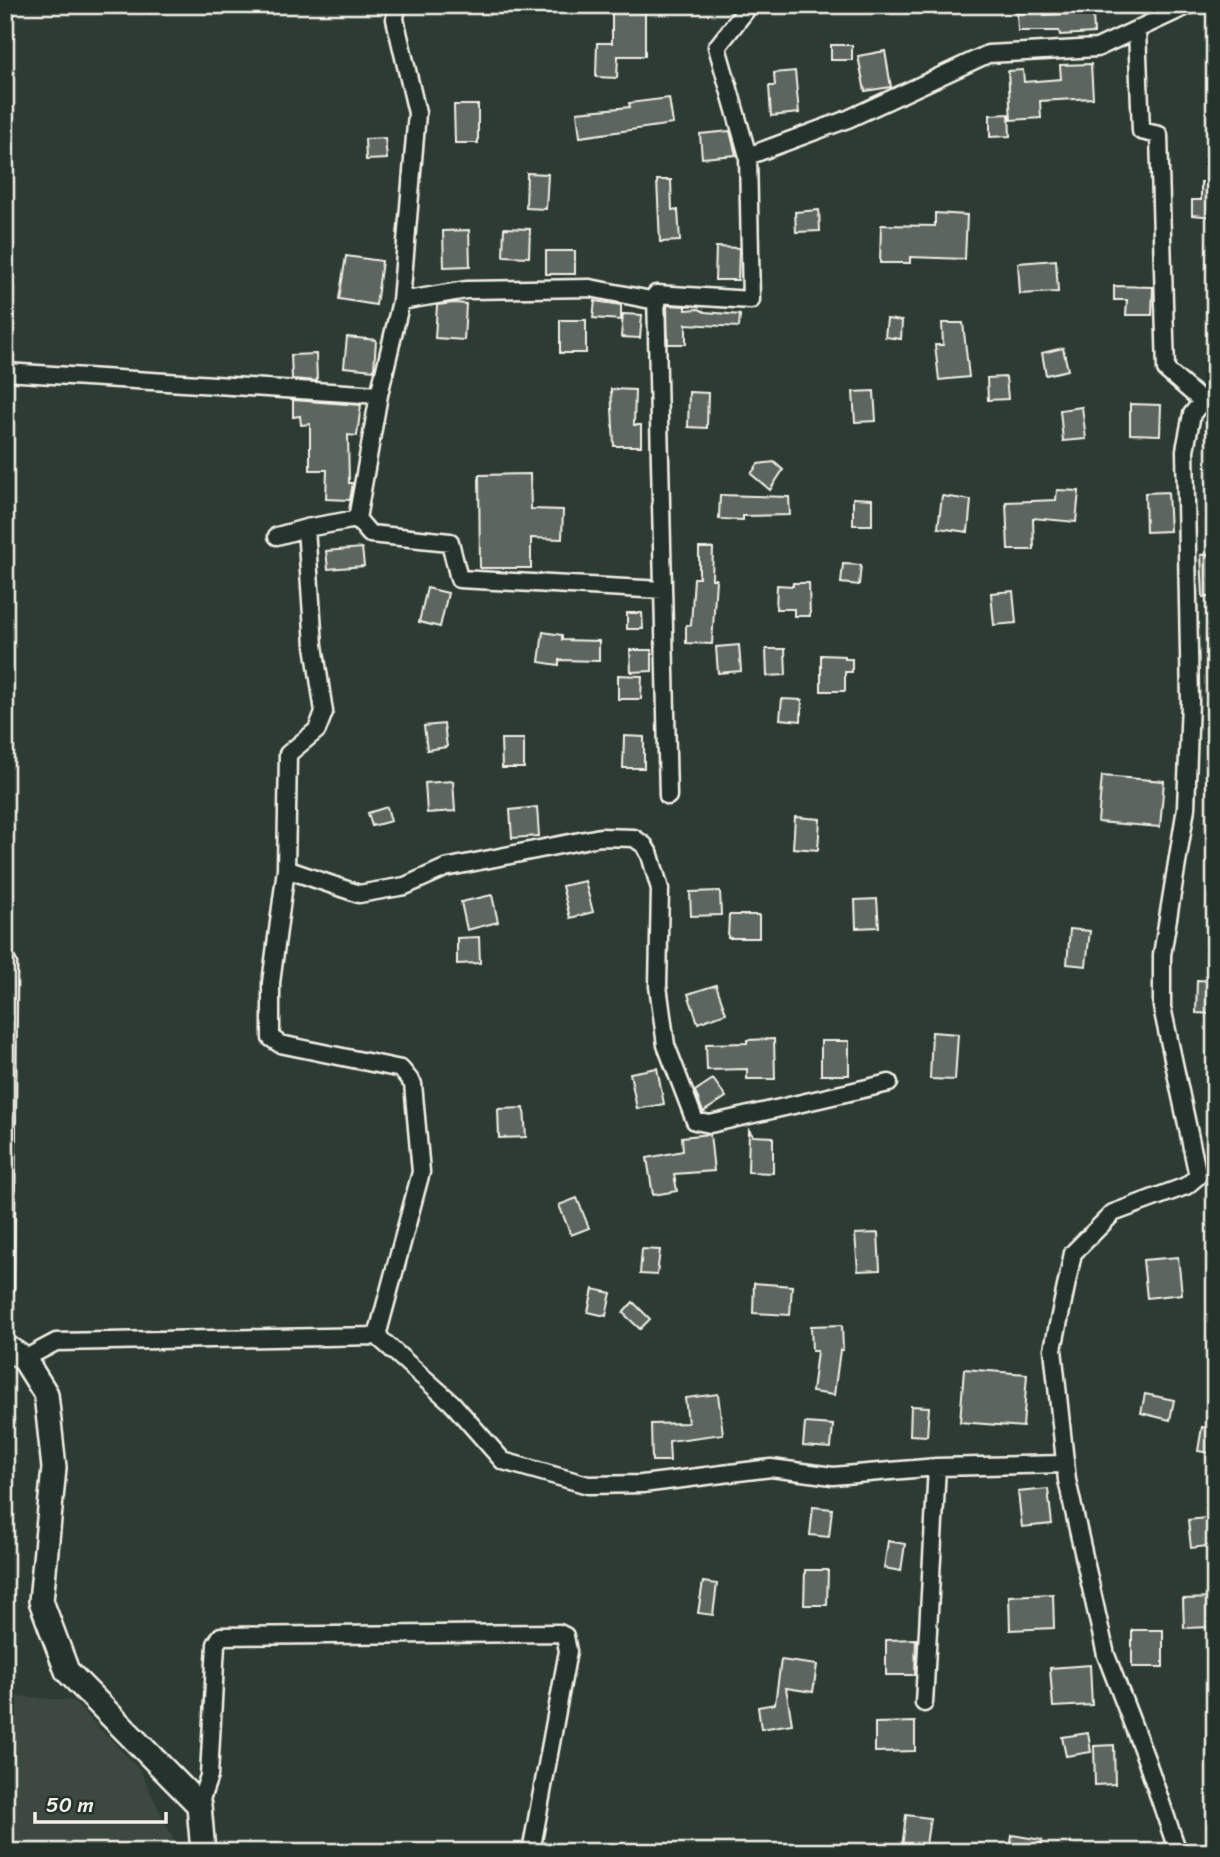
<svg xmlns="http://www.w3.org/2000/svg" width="1220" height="1857" viewBox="0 0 1220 1857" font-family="Sriracha,sans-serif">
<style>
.built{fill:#3c4841}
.building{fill:#5c655e;stroke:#f4f1e8;stroke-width:2}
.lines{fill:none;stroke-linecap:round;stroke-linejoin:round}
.street-casing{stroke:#f4f1e8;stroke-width:21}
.secondary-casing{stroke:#f4f1e8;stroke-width:28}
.street{stroke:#26332d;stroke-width:16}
.secondary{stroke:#26332d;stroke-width:23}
</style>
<rect width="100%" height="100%" fill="#2e3b34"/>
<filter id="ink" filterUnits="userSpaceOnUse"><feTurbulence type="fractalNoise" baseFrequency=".0143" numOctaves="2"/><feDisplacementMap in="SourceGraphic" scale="14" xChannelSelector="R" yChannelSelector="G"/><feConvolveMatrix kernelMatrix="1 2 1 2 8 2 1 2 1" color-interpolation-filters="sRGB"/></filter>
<g filter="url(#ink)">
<!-- built -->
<path class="built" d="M5,1695l68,6 67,69 36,75 1,7h-172z"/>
<!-- building -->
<path class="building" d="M612,5h33v51h-27l-1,22 -21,-1 1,-34h15z
M1025,5h19v10l49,-2 1,20 -34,2 -1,-4h-41l-1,-18h8z
M831,45h21v15h-21z
M885,51l6,36 -26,4 -7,-35z
M1091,64l2,34 -53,3 1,17 -30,2 -3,-49 15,-1 1,12 37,-3 -1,-14z
M795,71l4,42 -28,3 -2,-30h6l-1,-13z
M669,98l4,26 -93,13 -3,-25 53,-5 -1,-4z
M454,105h24v38h-23z
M1009,114l1,22 -20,1v-22z
M730,131l6,24 -34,3 -2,-24z
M385,138l2,21 -21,1 -1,-21z
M527,173l21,1 -2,35 -20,-1z
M657,180h14l1,30h6l2,31 -20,1z
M1201,182h14v35l-23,-2v-15h9z
M819,210l1,21 -24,1 -1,-20z
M935,213l32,2 -2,44 -55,-2v6h-30l1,-38 54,1z
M504,228l26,1 -1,28 -26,-1z
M469,230l1,36 -26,1 -1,-36z
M716,247l23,1 -1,32h-23z
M546,251h29v23h-29z
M346,256l36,5 -6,44 -37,-6z
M1056,260l2,32 -38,2 -2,-31z
M1114,286l39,1 -1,28h-26l1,-15h-13z
M595,301l26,4v15l-28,-2z
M454,303l12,1 -2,36 -29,-2 2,-33z
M667,305l19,1v4l13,-1 6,3 35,3 -1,12 -53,-3v20h-18z
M623,314l19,1 -2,23 -19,-1z
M887,319l15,2 -1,18 -16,-2z
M560,320h26v33h-26z
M942,323h21l6,54 -30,3 -4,-35h8z
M347,337l29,3 -2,30 -30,-3z
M1063,348l5,22 -22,5 -4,-22z
M316,354l1,27 -25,-2 -1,-24z
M1006,377l2,22 -20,1 -1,-22z
M611,389l24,1 -1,35h7v21h-27z
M874,391l2,30 -21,1 -2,-30z
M689,392l19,1 -1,35 -19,-1z
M293,400l68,5 -4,31 -9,-1 1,48h4l-3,17 -24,-1 1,-29h-17v-46l-9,1 -1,-9 -7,1z
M1130,404l31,1 -1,30 -30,-1z
M1082,407l4,32 -23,2 -3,-31z
M774,462l9,8 -13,20 -19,-16 7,-10z
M530,474l1,35 32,1 -1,29 -31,-1v30h-51l-1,-93z
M1057,490l22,1 -3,31 -43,-4 1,32h-26l-2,-48 50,-2z
M1168,492l2,39 -24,1 -1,-39z
M720,495l69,2 1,18 -47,1v4l-24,-1z
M942,496l29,4 -3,32 -30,-4z
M853,498l19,1v26h-19z
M362,548l2,18 -36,3 -2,-18z
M699,548h14l-1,31h4l-4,65 -26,-1v-18h5l3,-47h5z
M1215,554v43h-12l-2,-42z
M843,564l18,1 -2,20 -18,-2z
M793,583h16l1,33h-16v-7h-18l1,-24 16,1z
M427,588l21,5 -8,34 -21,-5z
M1013,591l3,32 -22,2 -3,-32z
M627,613h15l1,16h-16z
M543,632l19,3v5l37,1v20l-40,-1v5l-20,-3z
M739,645l2,26 -23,2 -2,-26z
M766,649h19l1,26 -19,1z
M630,650h22v21l-21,1z
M821,655l24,1v3h7v13h-7v19h-24z
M618,675l24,1 -1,23h-23z
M782,699l20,1 -1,21 -21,-2z
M444,724l3,23 -20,3 -3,-24z
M624,736l20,1v31h-21z
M501,739h23v29h-22z
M1102,776l62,5 -4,46 -62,-5z
M453,781l2,30 -28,2 -2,-30z
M387,807l4,14 -19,5 -4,-13z
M537,807l2,29 -27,2 -2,-28z
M795,817l25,2 -2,31 -25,-2z
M585,881l8,31 -23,6 -8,-32z
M720,891l1,24 -30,1 -1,-24z
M492,895l6,27 -31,8 -6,-28z
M877,899l2,28 -23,1 -1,-28z
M729,915h30v23h-31z
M1070,929l20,2 -4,35 -19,-2z
M479,937l1,26 -23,1v-26z
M1197,980l18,1v33l-19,-1z
M716,985l10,28 -28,10 -10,-29z
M932,1032l26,2 -3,46 -25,-1z
M774,1039l1,40h-28v-10l-40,1 -1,-26 41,-1v-3z
M821,1041h28v34h-28z
M657,1068l7,36 -27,5 -7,-36z
M713,1079l13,18 -23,15 -8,-21z
M524,1108l2,29 -27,1 -1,-29z
M749,1130l4,6 20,1v36l-25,-1z
M710,1134l4,37 -40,3 3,17 -24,4 -6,-37 36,-7 -1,-14z
M577,1198l12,30 -18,7 -12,-30z
M878,1233l2,37 -22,1 -3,-37z
M642,1249l18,1 -3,25 -17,-1z
M1178,1257l4,37 -35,4 -4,-38z
M754,1283l38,3 -2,29 -37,-2z
M593,1289l18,4 -5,23 -18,-4z
M633,1302l17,17 -10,10 -17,-16z
M842,1325l1,25h-3l-6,45 -22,-3 5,-41h-5l-1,-25z
M964,1369l63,5 -4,53 -63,-5z
M718,1394l5,40 -54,7 1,20h-18l-1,-37 37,-1 -3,-25z
M1145,1394l29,6 -4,20 -29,-7z
M911,1406l18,1 -2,29 -17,-1z
M805,1423l28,2 -2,23 -28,-2z
M1202,1427l13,2v25l-17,-3z
M1048,1489l4,35 -30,3 -4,-35z
M813,1507l19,2 -3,28 -19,-2z
M1215,1517v28l-24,3 -3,-28z
M888,1541l17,3 -4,27 -17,-3z
M805,1570h23l-1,35h-23z
M703,1582l14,2 -4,31 -15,-2z
M1053,1594l1,34 -44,2 -1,-34z
M1215,1598v29l-31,1 -1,-29z
M1132,1630h31v37h-31z
M916,1639l-1,36h-29v-35z
M781,1660l36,5 -4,27 -27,-4 6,36 -31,5 -3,-22 17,-3z
M1090,1665l2,40 -39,2 -3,-39z
M915,1722v29l-40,1v-29z
M1088,1733l3,19 -25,4 -4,-19z
M1114,1745l1,39 -20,1 -1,-39z
M906,1815l24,3 -5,33 -23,-3z
M1012,1835l30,5 -2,12h-30z"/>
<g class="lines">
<defs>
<path id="street" d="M1137,30l4,101 18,4 7,235 36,31
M748,156l100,-37 140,-65 109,-6 92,-43
M401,301l65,-11 124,-2 66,13
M5,372l374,23
M357,519l13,15 80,8 9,37 204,11
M277,536l29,-8
M668,796l-12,-502 95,6 -3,-144 -31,-109 29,-37v-5
M286,869l73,25 46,-8 40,-18 155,-31 34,1 10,7 6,10 10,34 -2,97 8,59 29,76 15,3 179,-41
M5,960l3,4 -3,324
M377,1336l75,67 51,58 85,24 54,-1 129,-16 62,8 104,-9 128,-3
M24,1359l32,-17 321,-6 44,-164 -8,-88 -12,-15 -121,-25 -9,-6v-55l15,-114 2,-115 29,-24 7,-18 -10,-67 -8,-117 51,-9 22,-124 22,-94 16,-188 -22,-94 2,-14
M924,1703l13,-236
M199,1805l10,-29 7,-132 5,-8 338,-3 6,3 3,15 -37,201
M1178,1852l-32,-93 -40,-104 -39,-175 -14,-131 20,-96 40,-40 73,-27 12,-10 -36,-169v-52l24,-147 4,-107 -5,-251 7,-36 17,-21 6,-1"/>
<path id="secondary" d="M5,1346l19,13 22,35 8,74 -13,133 26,70 132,134 4,47"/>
</defs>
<!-- street casing -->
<use href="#street" class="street-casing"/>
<!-- secondary casing -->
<use href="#secondary" class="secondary-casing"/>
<!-- street -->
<use href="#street" class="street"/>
<!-- secondary -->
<use href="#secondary" class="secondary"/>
</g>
</g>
<!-- margin -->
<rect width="1220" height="1857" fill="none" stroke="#26332d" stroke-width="28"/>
<rect x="14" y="14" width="1192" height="1829" fill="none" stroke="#f4f1e8" stroke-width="2.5" filter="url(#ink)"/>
<!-- scale -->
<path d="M35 1812v10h131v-10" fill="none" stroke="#f4f1e8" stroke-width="3.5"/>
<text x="46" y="1812" font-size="21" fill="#f4f1e8" stroke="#26332d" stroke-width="5" paint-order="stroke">50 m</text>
</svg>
